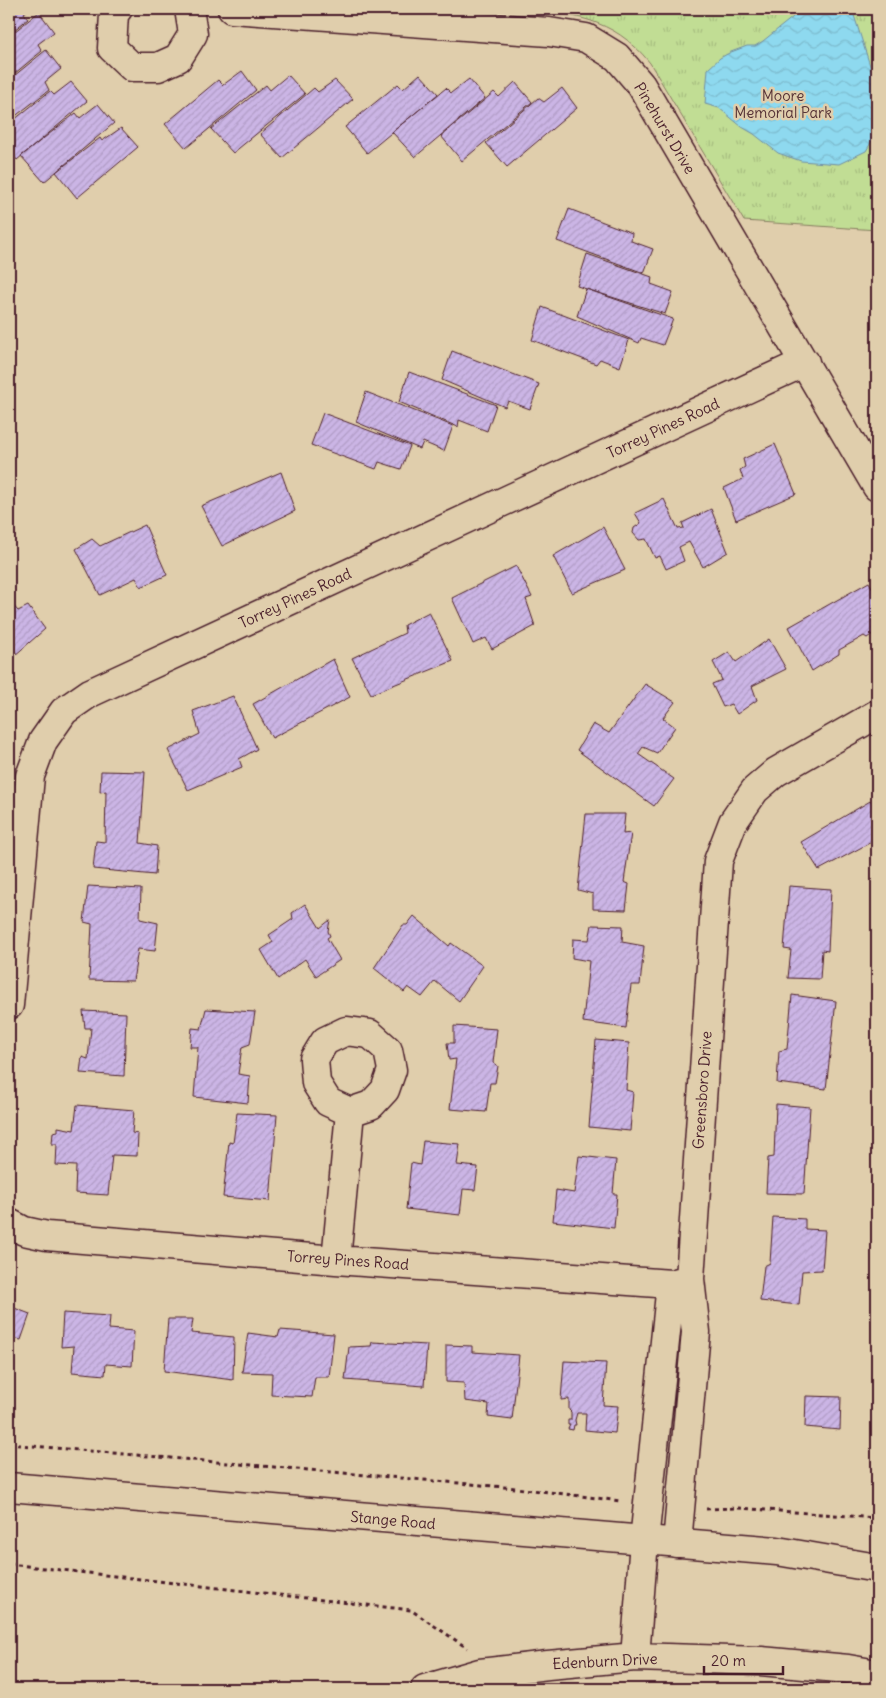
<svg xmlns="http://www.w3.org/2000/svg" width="886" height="1698" viewBox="0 0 886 1698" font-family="Delius,sans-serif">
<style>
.grass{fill:url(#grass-tufts);stroke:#867e60}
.water{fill:url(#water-waves);stroke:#738fa1}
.building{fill:url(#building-hatch);stroke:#4a1f2b}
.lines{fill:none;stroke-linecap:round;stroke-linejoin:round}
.minor-casing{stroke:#4a1f2b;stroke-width:31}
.secondary-casing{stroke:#4a1f2b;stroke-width:31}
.path{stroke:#4a1f2b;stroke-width:3;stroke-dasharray:4 4;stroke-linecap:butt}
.minor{stroke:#e0ceac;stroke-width:28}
.secondary{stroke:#e0ceac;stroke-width:28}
.labels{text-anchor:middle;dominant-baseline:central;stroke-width:5;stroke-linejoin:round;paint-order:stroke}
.park-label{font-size:15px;fill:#563236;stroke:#e0ceac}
.street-label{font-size:15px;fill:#4a1f2b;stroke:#e0ceac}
</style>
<defs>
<pattern id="grass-tufts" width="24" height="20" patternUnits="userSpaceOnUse" patternTransform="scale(1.25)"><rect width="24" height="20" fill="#c1dd94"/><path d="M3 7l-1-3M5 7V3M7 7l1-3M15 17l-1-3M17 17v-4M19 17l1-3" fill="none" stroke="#a7bd80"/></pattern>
<pattern id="water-waves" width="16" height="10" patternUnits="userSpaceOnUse" patternTransform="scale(1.25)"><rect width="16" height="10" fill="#8ed9ef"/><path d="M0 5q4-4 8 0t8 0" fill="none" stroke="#7cbacd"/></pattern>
<pattern id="building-hatch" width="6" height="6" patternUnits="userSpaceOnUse" patternTransform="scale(1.25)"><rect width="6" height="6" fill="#cbb5e5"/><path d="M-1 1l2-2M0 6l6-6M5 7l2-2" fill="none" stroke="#b09bc5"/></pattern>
</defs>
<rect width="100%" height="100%" fill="#e0ceac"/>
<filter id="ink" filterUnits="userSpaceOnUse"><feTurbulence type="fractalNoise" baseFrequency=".02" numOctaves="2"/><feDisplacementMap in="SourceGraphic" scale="10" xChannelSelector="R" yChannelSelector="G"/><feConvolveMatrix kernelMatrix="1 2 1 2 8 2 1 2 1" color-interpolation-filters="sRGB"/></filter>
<g filter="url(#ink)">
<!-- grass -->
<path class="grass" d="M507,9h370v221l-133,-9 -94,-158c-5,-6 -10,-12 -16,-17 -35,-33 -83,-34 -127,-37z"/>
<!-- water -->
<path class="water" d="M803,9h49l21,66 4,26v26l-2,9 -9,15 -27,13 -38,-3 -23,-8 -24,-19 -12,-7 -23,-19 -14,-4 3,-35 12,-11 11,-6 16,-6h8l8,-5z"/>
<!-- building -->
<path class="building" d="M9,9h20l-5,4 4,6 -19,15z
M39,12l15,20 -16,12 4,7 -33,27v-42z
M46,50l15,19 -16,13 4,8 -40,31v-41z
M242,71l14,19 -70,58 -21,-24 53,-44 5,5z
M420,74l18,20 -71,59 -22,-26 53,-43 5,5z
M288,75l17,19 -72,59 -22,-24 55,-44 4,5z
M469,79l16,19 -70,59 -23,-25 54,-44 5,5z
M335,80l18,19 -71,59 -22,-24 54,-46 4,4z
M71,82l16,19 -70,59 -8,-10v-26l41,-33 4,4z
M515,82l17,20 -70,59 -21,-25 53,-44 5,5z
M562,88l15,20 -70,59 -21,-24 52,-45 6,4z
M98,104l16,19 -70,59 -23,-26 55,-43 4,5z
M121,128l17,19 -61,51 -21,-26 44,-34 2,3z
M569,209l63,24 -1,8 22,8 -9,24 -87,-32z
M587,254l65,23 -1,7 22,8 -8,22 -88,-28z
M586,289l87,30 -10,26 -22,-7 -2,5 -62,-27z
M542,307l87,33 -9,27 -20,-8 -4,5 -64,-24z
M452,351l87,33 -9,25 -22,-8 -3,6 -63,-27z
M409,372l87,33 -9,26 -28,-11 -1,7 -59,-25z
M366,392l87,34 -9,25 -21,-9 -3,7 -64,-27z
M323,413l87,33 -9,23 -22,-7 -3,7 -65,-24z
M775,444l21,50 -60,26 -12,-32 19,-9 -3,-9 5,-3 -2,-8z
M281,472l14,39 -73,35 -21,-40z
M664,499l14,30 6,-1 -2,-5 29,-14 17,43 -25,15 -14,-25 -10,5 5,14 -18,8 -6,-13 -5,2 -9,-19 -7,1 -6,-7 1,-5 7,-5 -6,-10z
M145,525l22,50 -26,12 -5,-9 -36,17 -24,-46 16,-10 8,7z
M603,527l22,43 -53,23 -19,-37z
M516,566l16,31 -6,2 9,27 -43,23 -6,-11 -13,6 -21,-46z
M869,582l8,14v35l-10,7 -3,-2 -25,14v4l-27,17 -23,-44z
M9,601l9,10 10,-5 17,23 -31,27 -5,-6z
M429,612l24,49 -82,33 -19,-36 53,-25 -1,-8z
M769,639l17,30 -34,17 5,14 -20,14 -6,-10 -8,3 -11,-23 10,-4 -9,-18 16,-10 7,10z
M333,659l17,38 -78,41 -19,-34z
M645,684l30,18 -12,16 12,9 -18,26 -14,-6 -5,7 36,25 -20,27 -77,-56 16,-26 16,9z
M233,696l24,53 -18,10 3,8 -54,23 -20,-40 32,-16 -7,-23z
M101,771l44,1 -5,71 17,3 -2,29 -62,-6 3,-28 9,1 1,-51 -6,1z
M877,797v42l-58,31 -18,-28z
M586,814h39l-2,20 8,-1 -7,49 5,2 -3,26 -33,-1v-15l-15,-4z
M88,886l53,3 -1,30 18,4 -3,28 -17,-2 -5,32 -44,-1 3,-56 -8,-2z
M789,886l42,3 -3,62 -6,-1 -2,29 -32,-1 3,-28 -7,-1z
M305,904l15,24 10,-8 -2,11 2,5 -3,2 13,22 -24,16 -11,-17 -27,20 -17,-29 12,-8 -4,-7 24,-16 -1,-6z
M414,916l35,30 2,-3 32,23 -24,35 -24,-20 -13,16 -14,-10 -4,5 -30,-24 29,-43h4z
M592,925l31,1 -1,16 22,4 -4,39h-9l-5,43 -43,-6 6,-61 -17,-3 1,-19 16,1z
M792,995l44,6 -10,88 -49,-6 2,-32 8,-2z
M206,1009l49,3 -5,32 -8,3 -4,27 12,2 -2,27 -54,-6 4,-50h-8l2,-19 9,1z
M83,1011l43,2 -2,63 -44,-3 2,-16 6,2 3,-31h-6z
M454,1026l43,3 -4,34 5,3 -3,17h-5l-4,29 -36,-3 6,-50 -7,1 -2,-17h7z
M596,1040l33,3 -3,47 7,2 -3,39 -41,-4z
M776,1104l34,3 -6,87 -38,-1 2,-35 6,-1z
M77,1105l57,5 -2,23 6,1 -1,22 -25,-1 -4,40 -33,-2 1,-27 -20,-1 1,-21h-5l1,-12 5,-1v-4l16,3z
M237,1113l40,2 -7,86 -47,-4 6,-55 4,1z
M423,1141l37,3 -3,21 21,2 -3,23 -12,-1 -3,26 -54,-6 5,-46 9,2z
M579,1156l37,4 -3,34h4l-3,34 -61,-7 3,-31 18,3z
M773,1217l32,2v10l20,1 -3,40 -20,1 -3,34 -39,-4 4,-35 6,-3z
M9,1306l21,8 -9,26 -9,-2 -3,6 3,1 -3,9z
M63,1313l47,3 -1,13 25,2 -2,35 -26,-2 -1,11 -33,-3 2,-26 -13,1z
M168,1319h25l-2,14 43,4 -1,43 -69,-9z
M280,1330l54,4 -5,43h-14l-3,20 -41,-2 1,-22 -30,-1 6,-39 30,4z
M372,1342l55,3 -3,41 -79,-6 4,-33 22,-1z
M446,1345l26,1v6l47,3 -7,65 -24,-3 1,-13 -24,-3 -1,-18 -18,-1z
M564,1361l42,2 -3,42 15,1 -3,27 -30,-3 1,-17h-9l-2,7 1,5h-2l-1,5 -5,-1 2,-4h-2v-5h3v-8l-2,-2v-11l-8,1z
M806,1396l35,1 -1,33 -35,-3z"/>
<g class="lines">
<defs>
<path id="minor" d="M118,9l-4,5 -2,34 20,19h26l20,-9 15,-24 -4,-25
M232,9l317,23 37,6 31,19 24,28 236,402
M9,1005l21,-229 13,-35 21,-30 26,-18 715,-331
M346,1031l24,3 18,16 4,20 -7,20 -14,15 -21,7 -22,-10 -12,-19 -2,-24 11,-18z
M9,1223l15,8 23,5 289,24 335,24 19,-5
M336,1260l14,-148
M677,1543l19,-211 -6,-53 28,-418 15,-39 22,-32 21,-18 101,-58
M635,1657l9,-116 27,-257
M425,1689l55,-16 68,-8 87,-8 126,4 87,8 29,5"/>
<path id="secondary" d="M9,1487l768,64 100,17"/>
</defs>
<!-- minor casing -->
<use href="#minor" class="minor-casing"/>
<!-- secondary casing -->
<use href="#secondary" class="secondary-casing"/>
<!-- path -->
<path class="path" d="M9,1444l507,44 104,13
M706,1509l32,-1 139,10
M9,1564l402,46 56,38"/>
<!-- minor -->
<use href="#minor" class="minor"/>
<!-- secondary -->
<use href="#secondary" class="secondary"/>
</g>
</g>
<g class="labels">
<!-- park labels -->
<g class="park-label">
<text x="783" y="95">Moore<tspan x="783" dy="17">Memorial Park</tspan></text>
</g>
<!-- street labels -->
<g class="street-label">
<text transform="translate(665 128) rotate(59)">Pinehurst Drive</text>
<text transform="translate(663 428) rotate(-25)">Torrey Pines Road</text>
<text transform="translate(295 598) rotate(-25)">Torrey Pines Road</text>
<text transform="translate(702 1090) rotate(-86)">Greensboro Drive</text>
<text transform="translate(348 1260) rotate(4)">Torrey Pines Road</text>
<text transform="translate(393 1520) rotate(5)">Stange Road</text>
<text transform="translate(605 1661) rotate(-3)">Edenburn Drive</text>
</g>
</g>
<!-- margin -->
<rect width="886" height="1698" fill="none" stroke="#e0ceac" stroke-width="30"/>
<rect x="15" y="15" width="856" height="1668" fill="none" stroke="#4a1f2b" stroke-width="2" filter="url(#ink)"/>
<!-- scale -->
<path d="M704 1666v8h79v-8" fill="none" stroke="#4a1f2b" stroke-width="2.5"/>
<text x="711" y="1666" font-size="15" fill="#4a1f2b" stroke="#e0ceac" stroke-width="4" paint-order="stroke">20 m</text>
</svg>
